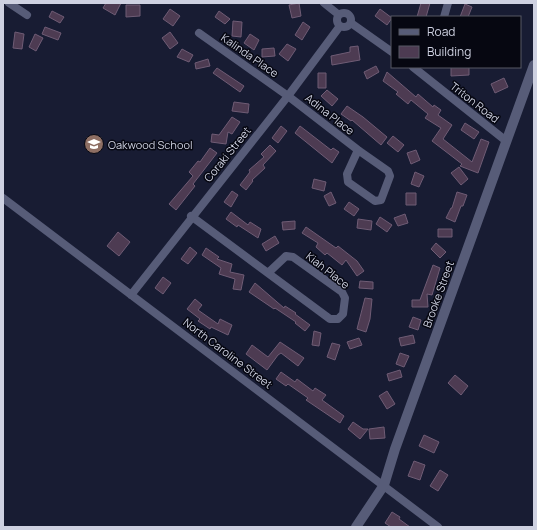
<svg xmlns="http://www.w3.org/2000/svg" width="537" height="530" viewBox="0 0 537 530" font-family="Manrope,sans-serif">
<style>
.building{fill:#4d3b52;stroke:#6f5c75}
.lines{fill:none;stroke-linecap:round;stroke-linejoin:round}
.minor{stroke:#575c78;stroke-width:8}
.tertiary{stroke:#575c78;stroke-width:10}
.labels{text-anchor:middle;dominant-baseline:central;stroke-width:3;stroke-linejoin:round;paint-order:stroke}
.street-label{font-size:11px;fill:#ced1e1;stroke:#060711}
.poi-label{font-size:11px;fill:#ced1e1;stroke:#060711;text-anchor:start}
</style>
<rect width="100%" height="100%" fill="#181c33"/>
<!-- building -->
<path class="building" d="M106,3h15l-6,12 -12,-7z
M299,3l2,13 -9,2 -3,-13z
M421,3h9l-4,14h-9z
M465,4l7,3 -4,10h-8z
M126,5h14v11l-14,1z
M170,9l10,7 -7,10 -10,-7z
M380,9l12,9 -5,7 -12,-9z
M52,11l12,6 -4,6 -11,-6z
M219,11l11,8 -5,5 -10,-7z
M233,21l9,1 -1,15 -9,-1z
M303,22l7,5 -8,13 -7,-5z
M45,27l16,6 -3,7 -16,-6z
M15,32l9,2 -2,15 -9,-1z
M170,32l8,11 -8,6 -8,-11z
M35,34l8,4 -7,13 -7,-4z
M250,34l9,6 -5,10 -10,-7z
M287,44l9,5 -8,12 -9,-7z
M358,46l2,14 -28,5 -1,-9 19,-4v-5z
M274,48l1,8 -13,1v-8z
M182,49l11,6 -4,7 -12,-5z
M208,59l2,7 -14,3 -1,-6z
M376,66l3,6 -12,7 -3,-7z
M451,67h18v8l-18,1z
M217,68l27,18 -4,6 -27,-19z
M387,72l29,25 2,-3 15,13 1,-2 7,5 -3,5 14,10 -9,14 29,23 9,-23 8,3 -11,31 -18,-7 2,-2 -30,-23 9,-13 -16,-10 3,-4 -17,-14 -3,4 -12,-10 2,-2 -15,-11z
M318,73h8v15h-8z
M504,78l4,9 -13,6 -4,-9z
M327,90l11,9 -6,7 -11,-10z
M234,102l15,2 -1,9 -16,-2z
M347,106l16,11 24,20 -6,8 -29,-25 -1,1 -10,-7z
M232,117l8,5 -8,12 -4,-2 -2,12 -15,-2 1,-8 7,1z
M465,123l14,9 -5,7 -13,-9z
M281,126l6,5 -9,12 -6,-5z
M300,126l31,24 2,-2 6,4 -7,11 -37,-30z
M393,136l11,9 -6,7 -11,-9z
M270,145l6,6 -13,14 2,3 -13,12 1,1 -7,9 -6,-5 10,-13 -1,-2 15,-13 -3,-3z
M210,148l7,5 -24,31 2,2 -19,24 -7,-6 24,-28 -4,-4 9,-11 2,1z
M416,150l4,10 -9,4 -4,-11z
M459,167l9,12 -7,6 -10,-12z
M415,172l9,4 -5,11 -8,-3z
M314,179l12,3 -2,9 -12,-3z
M232,191l6,4 -7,12 -7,-5z
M331,192l5,11 -7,3 -5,-10z
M457,192l10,3 -4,11h-2l-6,16 -9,-4 5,-10h1z
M406,193h10v12h-10z
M349,202l10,7 -5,7 -10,-7z
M231,212l17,13 2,-3 11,7 -3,9 -20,-13 -1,2 -11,-8z
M405,214l3,9 -10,3 -4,-8z
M380,217l12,8 -5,7 -11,-8z
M358,219l14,2 -1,9 -14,-2z
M295,221v8l-12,1 -1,-8z
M306,227l30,21 2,-2 19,15 7,10 -7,5 -11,-16 -4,5 -15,-12 -2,2 -9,-8 2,-4 -16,-10z
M438,229h14v8h-14z
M118,232l12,10 -11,14 -12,-10z
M275,236l4,7 -13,8 -4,-7z
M436,243l10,9 -6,6 -9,-9z
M190,247l7,6 -9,11 -7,-5z
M206,248l13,9 -2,2 15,5 -2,8 14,3 -3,15 -8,-1 2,-10 -16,-5 2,-6 -19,-13z
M433,265l7,3 -8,27 -5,-1 1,13h-16v-7h8z
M163,277l8,6 -8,11 -8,-6z
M360,281l13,1v7l-14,-1z
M255,283l29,25 1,-2 11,7 -1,1 15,11 -5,6 -10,-8 1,-1 -21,-14 -1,1 -25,-17z
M365,298l7,1 -2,20 -4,13 -9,-3z
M195,299l7,6 -4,5 20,14 2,-5 12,6 -4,10 -17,-8 -1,2 -12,-8 2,-2 -13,-10z
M413,317l8,3 -3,10 -9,-3z
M314,331l7,2 -2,13 -7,-1z
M413,335l2,8 -14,3 -2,-8z
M359,338l3,7 -12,4 -3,-7z
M280,342l24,16 -6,8 -17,-13 -3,2 -11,15 -21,-16 6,-9 16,12z
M332,343l8,2 -5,15 -8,-3z
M400,353l9,3 -5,11 -8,-3z
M400,370l2,7 -13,4 -2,-7z
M281,372l14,10 2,-3 16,12 2,-3 11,7 -4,5 22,16 -4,7 -34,-23 2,-2 -20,-14 -2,2 -10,-7z
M455,375l13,11 -7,9 -13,-12z
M387,391l8,13 -8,5 -8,-13z
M353,422l10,7h5l-8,10 -12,-10z
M384,427l1,11 -15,1 -1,-10z
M424,435l15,7 -5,11 -15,-7z
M414,461l11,4 -5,15 -12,-4z
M440,470l8,5 -10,16 -8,-5z
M392,512l8,5 -1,2 11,8h-19l-6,-4z"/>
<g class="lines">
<!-- minor -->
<path class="minor" d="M9,3l18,12
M324,3l15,12
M337 20a7 7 0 1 1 14 0a7 7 0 1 1-14 0Z
M444,17l4,-14
M351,23l41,29
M199,33l89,63 70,54 30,21 2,5 -9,24 -6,1 -27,-19 -1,-8 11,-24
M413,67l92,73
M3,198l435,329
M191,216l139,103h8l5,-5 2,-16 -3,-6 -49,-35 -7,-1 -18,17
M131,295l157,-199 52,-70"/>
<!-- tertiary -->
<path class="tertiary" d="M356,527l28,-42 11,-36 139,-384"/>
</g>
<!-- icons -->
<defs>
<symbol id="school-disc" viewBox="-11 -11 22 22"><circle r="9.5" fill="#8d6e63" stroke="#060711"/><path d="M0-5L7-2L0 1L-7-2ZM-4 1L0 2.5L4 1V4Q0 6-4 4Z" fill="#fff"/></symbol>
</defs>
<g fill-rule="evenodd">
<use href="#school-disc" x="83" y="133" width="22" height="22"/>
</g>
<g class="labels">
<!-- street labels -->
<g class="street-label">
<text transform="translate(250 55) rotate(35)">Kalinda Place</text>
<text transform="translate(475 102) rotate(38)">Triton Road</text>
<text transform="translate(330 114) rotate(38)">Adina Place</text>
<text transform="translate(227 154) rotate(-51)">Coraki Street</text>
<text transform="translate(328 270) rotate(38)">Kiah Place</text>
<text transform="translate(438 294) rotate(-70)">Brooke Street</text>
<text transform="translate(228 353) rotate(37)">North Caroline Street</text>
</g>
<!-- poi labels -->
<g class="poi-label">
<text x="108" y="144">Oakwood School</text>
</g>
</g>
<!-- border -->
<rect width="537" height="530" fill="none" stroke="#ced1e1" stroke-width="8"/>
<!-- legend -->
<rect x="391" y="16" width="130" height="52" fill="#060711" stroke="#565864"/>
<rect x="399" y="29" width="20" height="6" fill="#575c78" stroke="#565864"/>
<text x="427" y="36" font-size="12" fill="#ced1e1">Road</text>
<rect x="399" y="46" width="20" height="12" fill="#4d3b52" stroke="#565864"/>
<text x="427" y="56" font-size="12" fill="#ced1e1">Building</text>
</svg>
